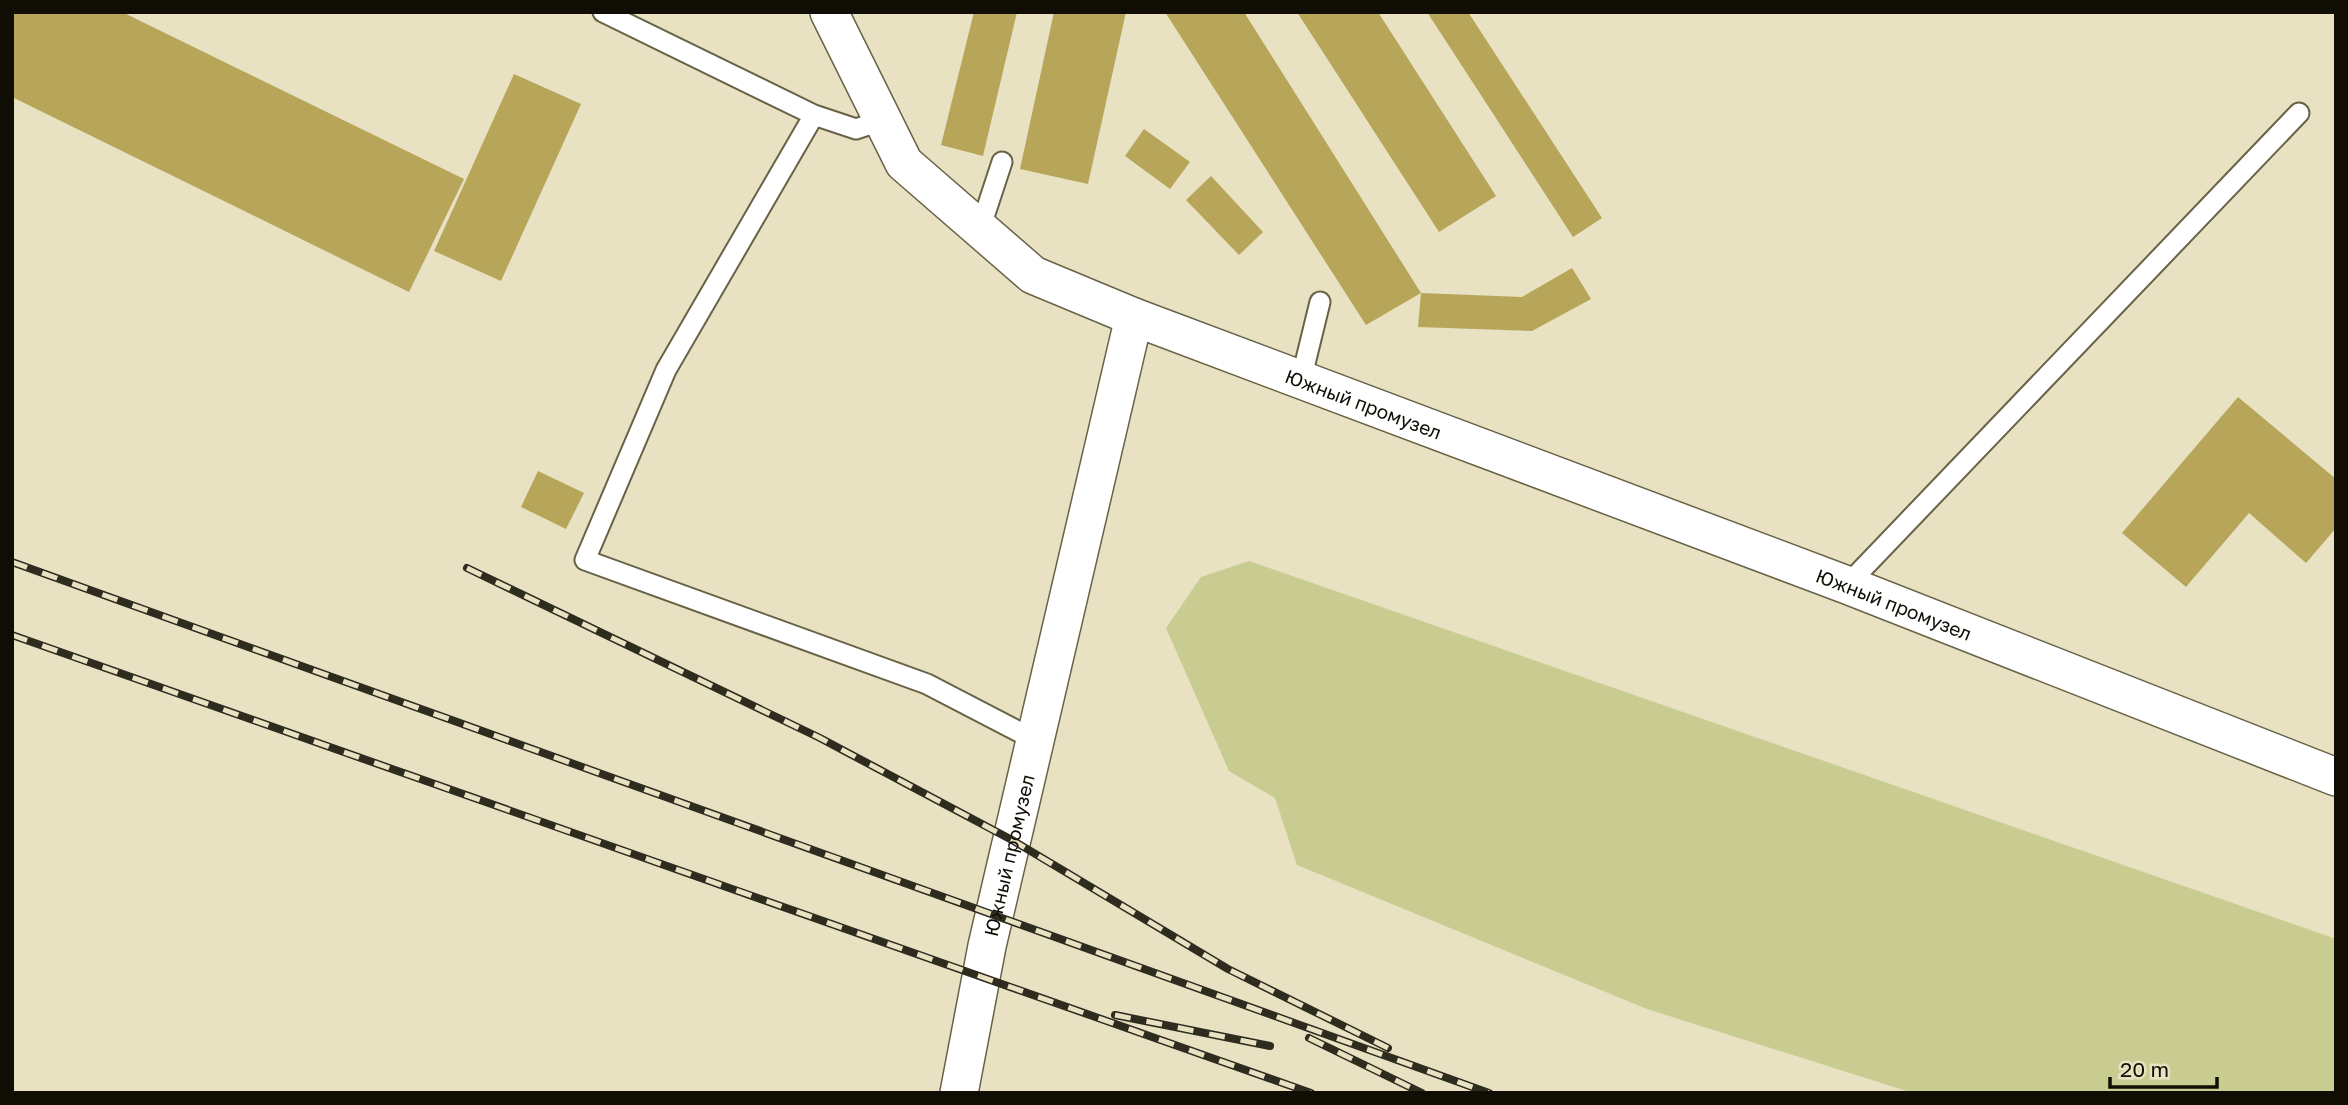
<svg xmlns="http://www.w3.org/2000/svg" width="2348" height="1105" viewBox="0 0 2348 1105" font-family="'Golos Text',sans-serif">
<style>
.green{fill:#c9cc91}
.building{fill:#b7a65a}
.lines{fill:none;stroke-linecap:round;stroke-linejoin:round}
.lane-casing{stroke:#686246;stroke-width:23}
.street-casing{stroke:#686246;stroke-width:40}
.lane{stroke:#fff;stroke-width:19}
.street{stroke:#fff;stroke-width:37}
.rail-casing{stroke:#2e2b1f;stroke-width:8}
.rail{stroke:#e8e1c2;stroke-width:5;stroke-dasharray:16;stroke-linecap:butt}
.labels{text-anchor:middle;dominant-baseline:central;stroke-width:7;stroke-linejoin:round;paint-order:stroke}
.street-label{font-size:19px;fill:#100d04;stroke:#e8e1c2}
</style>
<rect width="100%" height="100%" fill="#e8e1c2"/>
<!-- green -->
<path class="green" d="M1249,561l1087,378v154h-423l-266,-84 -350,-144 -22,-67 -46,-27 -63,-143 35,-51z"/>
<!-- building -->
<path class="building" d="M12,12h110l342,167 -55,113 -397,-195z
M974,12h43l-34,144 -42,-11z
M1054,12h72l-38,172 -68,-15z
M1165,12h79l177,281 -55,32z
M1297,12h81l118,184 -57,36z
M1427,12h41l134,206 -29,19z
M514,74l67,30 -80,177 -67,-30z
M1144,129l46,33 -20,27 -45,-33z
M1211,176l52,56 -24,23 -53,-55z
M1572,268l19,31 -59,32 -114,-4 3,-34 101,4z
M2238,397l98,82v49l-30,35 -57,-50 -63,74 -64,-54z
M538,471l46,22 -18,36 -45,-22z"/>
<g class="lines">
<defs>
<path id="lane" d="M603,12l211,103 42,14 27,-9
M814,115l-148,255 -81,190 342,124 108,56
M980,229l22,-67
M1301,380l19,-78
M1847,585l452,-472"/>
<g id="street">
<path d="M829,12l75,151 129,112 101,42"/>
<path id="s1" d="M959,1093l28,-147 147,-629 713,268 489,192"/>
</g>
</defs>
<!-- lane casing -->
<use href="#lane" class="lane-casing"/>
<!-- street casing -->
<use href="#street" class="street-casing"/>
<!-- lane -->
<use href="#lane" class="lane"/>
<!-- street -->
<use href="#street" class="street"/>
<defs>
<path id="rail" d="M12,562l1477,531
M467,568l353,170 192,102 216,129 160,79
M12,635l1299,458
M1115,1015l155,31
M1309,1038l113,55"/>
</defs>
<!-- rail casing -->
<use href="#rail" class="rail-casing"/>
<!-- rail -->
<use href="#rail" class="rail"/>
</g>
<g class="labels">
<!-- street labels -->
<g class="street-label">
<text stroke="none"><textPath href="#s1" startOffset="1041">Южный промузел</textPath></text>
<text stroke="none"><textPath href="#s1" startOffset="1608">Южный промузел</textPath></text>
<text stroke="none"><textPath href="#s1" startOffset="243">Южный промузел</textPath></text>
</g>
</g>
<!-- border -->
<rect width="2348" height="1105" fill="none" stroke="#100d04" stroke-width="28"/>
<!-- scale -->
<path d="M2110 1077v10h107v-10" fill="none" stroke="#100d04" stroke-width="3.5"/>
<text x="2120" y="1077" font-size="21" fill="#100d04" stroke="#e8e1c2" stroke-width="5" paint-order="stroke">20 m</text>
</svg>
